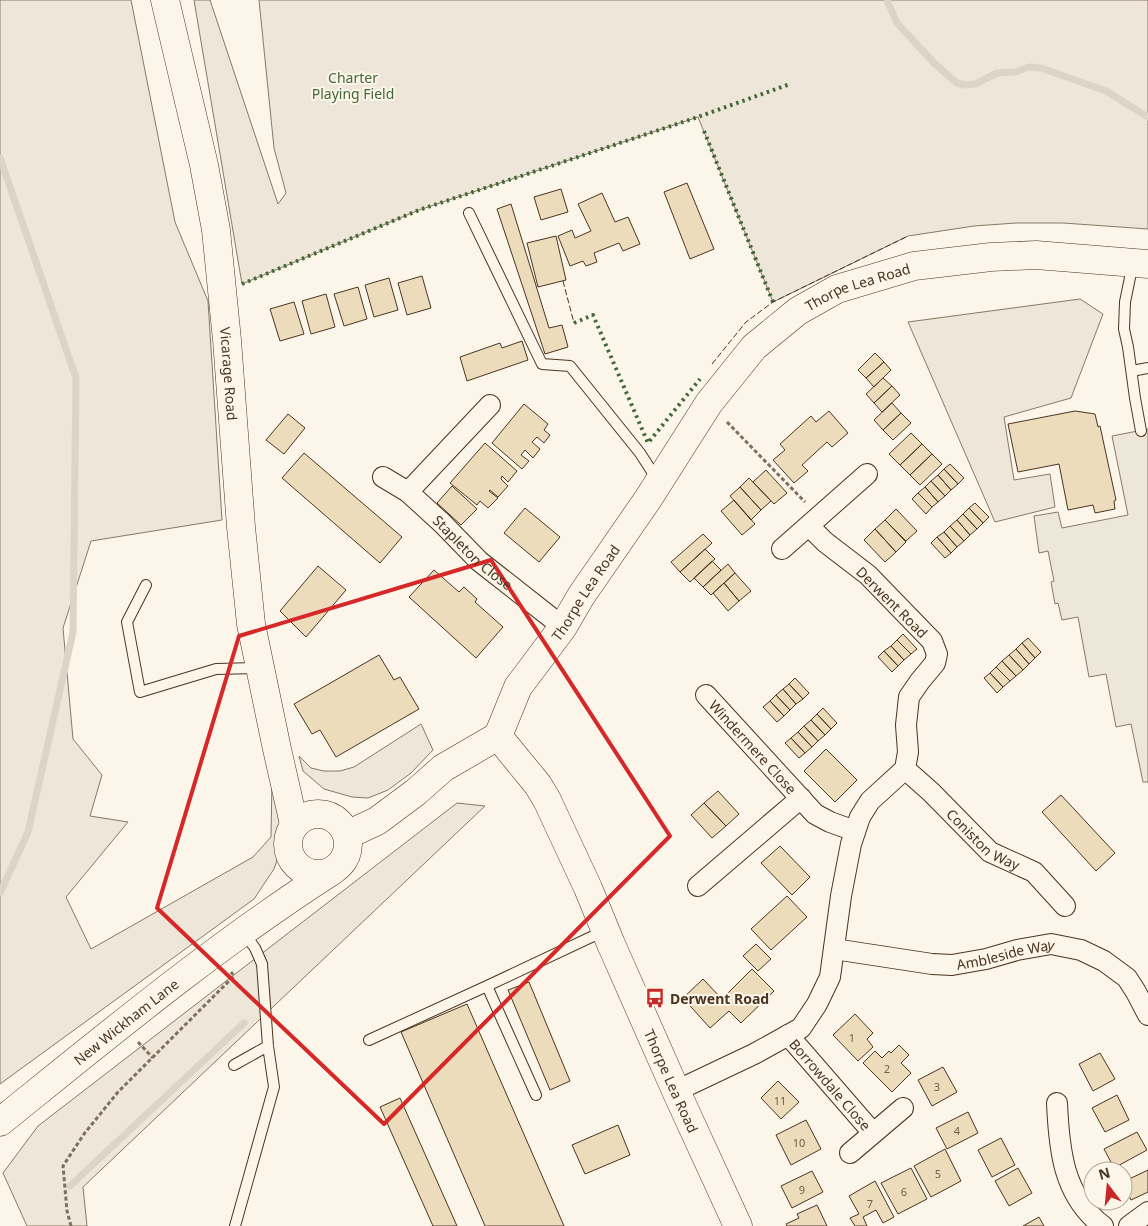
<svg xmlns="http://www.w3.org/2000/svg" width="1148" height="1226" viewBox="0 0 1148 1226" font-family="'Noto Sans',sans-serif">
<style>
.green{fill:#ede6d9;stroke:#887966}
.parking{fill:#ede7d9;stroke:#887966}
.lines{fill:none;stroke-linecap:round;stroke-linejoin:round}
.stream{stroke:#dcd4c6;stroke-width:7}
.building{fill:#ecdcbc;stroke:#4a3520}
.lane-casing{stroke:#4a3520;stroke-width:12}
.street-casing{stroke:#4a3520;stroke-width:22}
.secondary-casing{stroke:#4a3520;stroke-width:29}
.path{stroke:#7f6f5c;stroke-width:3;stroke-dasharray:4 2.5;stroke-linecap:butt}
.lane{stroke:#fbf6e9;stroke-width:10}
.street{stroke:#fbf6e9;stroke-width:20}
.secondary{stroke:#fbf6e9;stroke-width:28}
.hedge{stroke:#436837;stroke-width:4;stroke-dasharray:2.5 4;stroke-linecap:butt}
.fence{stroke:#4a3520;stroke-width:1;stroke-dasharray:6 2.5;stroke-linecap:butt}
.marked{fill:none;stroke:#d62828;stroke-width:4;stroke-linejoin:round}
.labels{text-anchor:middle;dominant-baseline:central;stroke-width:4;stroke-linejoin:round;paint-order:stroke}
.number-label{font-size:11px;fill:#725f47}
.park-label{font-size:14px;fill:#436837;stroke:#fbf6e9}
.street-label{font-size:14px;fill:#4a3520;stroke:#fbf6e9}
.poi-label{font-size:14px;font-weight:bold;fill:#4a3520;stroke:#fbf6e9;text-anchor:start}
</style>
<rect width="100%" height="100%" fill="#fbf6e9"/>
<!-- green -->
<path class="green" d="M0,0h131l44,222 33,79 14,219 -131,21 -28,87 10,111 29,36 -12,41 38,6 -62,75 25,52 162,-92 18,-20 1,-58 11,25 1,37 -10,28 -20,30 -254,185z
M194,0h16l68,204 8,-11 -12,-45 -15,-148h889v229l-85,-6h-47l-42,3 -66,10 -135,66 -75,-185 -279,93 -177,74z
M1080,299l23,15 -32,84 -67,19 10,63 36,-6 5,33 -60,15 -87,-200z
M421,724l12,26 -22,23 -23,17 -20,8 -16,-1 -28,-8 -21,-18 -4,-15 12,12 13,3h16l14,-4z
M457,803l28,3 -402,381 4,39h-60l-24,-53 35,-47z"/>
<!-- parking -->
<path class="parking" d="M1148,429v353h-5l-12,-58 -15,3 -10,-53 -17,3 -11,-60 -16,3 -4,-17 -3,1 -4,-22 3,-1 -6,-30 -9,2 -5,-37 24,-4 4,16 66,-13 -16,-79z"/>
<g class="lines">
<!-- stream -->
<path class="stream" d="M887,0l10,23 37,40 23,20 8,2 10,-1 22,-11 18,-1 14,-5 12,1 65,23 42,26
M0,158l76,220 -3,254 -45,200 -28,61
M70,1186l174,-163"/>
</g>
<!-- building -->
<path class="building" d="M687,183l27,66 -24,10 -26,-67z
M561,189l7,23 -27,8 -7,-23z
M602,193l13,29 13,-5 12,27 -17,7 -4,-8 -25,10 3,9 -11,4 -3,-5 -13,5 -12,-30 14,-6 3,8 16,-7 -13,-27z
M511,204l38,124 13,-3 6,22 -23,7 -48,-145z
M556,236l10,44 -28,7 -11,-44z
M422,276l9,32 -24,7 -9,-32z
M389,278l9,32 -24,7 -9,-32z
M358,287l9,32 -23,7 -10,-32z
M326,294l9,33 -24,7 -9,-33z
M294,302l10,32 -24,7 -10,-32z
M522,341l6,19 -61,21 -7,-24 40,-14 2,5z
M875,353l9,9 -18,16 -8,-8z
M884,362l7,8 -17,17 -8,-9z
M883,378l9,8 -18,17 -8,-9z
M892,386l8,9 -18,17 -8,-9z
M892,403l9,10 -18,17 -9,-10z
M524,404l24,20 -4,6 6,5 -6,8 -7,-6 -5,5 8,7 -7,9 -8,-8 -4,5 8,6 -7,8 -30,-26z
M829,411l19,22 -16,14 -5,-5 -25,23 6,6 -14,12 -21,-23 12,-10 -5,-6 31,-28 5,6z
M1075,411l20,3 3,13 2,-1 16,74 -2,1 1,8 -20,4 -2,-8 -25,5 -9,-46 -41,8 -10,-48z
M901,413l10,10 -18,17 -10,-10z
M288,414l17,14 -21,26 -18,-14z
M911,433l11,11 -22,21 -11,-11z
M485,443l32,28 -9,11 -6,-6 -1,3 7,7 -10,11 -8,-7 -1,1 9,7 -10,10 -8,-7 -3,4 -27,-22z
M922,444l10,10 -22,21 -10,-10z
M304,453l98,84 -22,26 -98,-85z
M932,454l10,10 -22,21 -10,-10z
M950,464l14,14 -6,6 -14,-15z
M944,469l14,15 -7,6 -13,-15z
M766,470l21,23 -13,11 -21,-22z
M938,475l13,15 -6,6 -14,-15z
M749,478l22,23 -10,9 -21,-23z
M931,481l14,15 -7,6 -13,-15z
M452,486l25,23 -16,16 -24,-22z
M740,487l21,23 -10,10 -21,-24z
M925,487l13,15 -6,5 -14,-14z
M918,493l14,14 -6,7 -14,-15z
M734,500l21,24 -13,11 -21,-24z
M975,503l14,14 -6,6 -14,-15z
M525,508l35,29 -21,25 -35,-29z
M969,508l14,15 -6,6 -14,-15z
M896,509l21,22 -11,10 -21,-21z
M963,514l14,15 -7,6 -13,-15z
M885,520l21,22 -10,10 -21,-23z
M957,520l13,15 -6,6 -14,-15z
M950,526l14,15 -7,6 -13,-15z
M875,529l21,23 -11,10 -21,-22z
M944,532l13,15 -6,6 -14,-16z
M703,534l9,9 -32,29 -9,-10z
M937,537l14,16 -6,5 -14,-15z
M705,549l10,10 -25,23 -10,-10z
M712,561l9,9 -18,17 -9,-9z
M728,564l7,9 -24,22 -8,-8z
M318,566l28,24 -40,47 -26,-26z
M434,570l25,22 5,-5 13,12 -2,3 28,25 -27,31 -67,-61z
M735,573l16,18 -12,10 -15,-18z
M724,583l15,18 -11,10 -15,-18z
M903,634l14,15 -6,5 -14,-14z
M1028,638l13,14 -6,6 -13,-15z
M897,640l14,14 -7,6 -13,-14z
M1022,643l13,15 -6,6 -13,-15z
M891,646l13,14 -6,6 -14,-15z
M1016,649l13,15 -6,6 -14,-15z
M884,651l14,15 -6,6 -14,-15z
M379,655l15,25 6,-3 19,32 -83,48 -16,-27 -8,4 -18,-30z
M1009,655l14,15 -7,6 -14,-15z
M1002,661l14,15 -6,5 -14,-14z
M996,667l14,14 -7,6 -13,-14z
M990,673l13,14 -6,6 -13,-15z
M795,678l14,15 -6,6 -14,-15z
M789,684l14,15 -7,5 -13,-15z
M783,689l13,15 -6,6 -14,-15z
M776,695l14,15 -6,6 -14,-15z
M770,701l14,15 -7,6 -14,-15z
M823,708l14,15 -6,6 -14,-15z
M817,714l14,15 -6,6 -14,-15z
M811,720l14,15 -7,6 -14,-15z
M804,726l14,15 -6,6 -14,-15z
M798,732l14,15 -7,6 -14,-15z
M791,738l14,15 -6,5 -14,-15z
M826,749l31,31 -22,22 -31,-31z
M718,791l21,23 -13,12 -22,-23z
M1061,795l54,58 -19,18 -54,-59z
M704,803l22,23 -14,12 -21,-23z
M780,846l30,31 -18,18 -31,-32z
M787,896l20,21 -36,33 -20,-21z
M756,944l15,15 -13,12 -15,-15z
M752,969l22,22 -33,32 -12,-12 -19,17 -27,-30 20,-19 19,20z
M529,982l41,99 -20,9 -42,-100z
M467,1004l97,222h-79l-84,-194z
M855,1014l18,19 -6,6 6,8 -15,14 -25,-26z
M899,1045l10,10 -8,8 10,10 -19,19 -29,-29 12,-12 7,7 7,-7 2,2z
M1100,1053l15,26 -22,12 -14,-27z
M943,1067l14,25 -25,14 -14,-26z
M778,1081l21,21 -18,17 -20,-21z
M1117,1095l12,25 -24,12 -13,-24z
M400,1098l57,128h-24l-53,-119z
M968,1112l10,21 -31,16 -11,-21z
M806,1120l15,29 -30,16 -15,-30z
M618,1125l12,30 -45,19 -13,-29z
M1137,1132l10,18 -33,18 -10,-19z
M1001,1138l14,27 -23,12 -14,-27z
M945,1149l16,32 -30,16 -17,-31z
M911,1168l16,31 -29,15 -17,-31z
M1018,1168l14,25 -23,13 -14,-25z
M1148,1170v22l-17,8 -8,-18z
M812,1171l11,21 -31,16 -11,-22z
M875,1181l19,36 -11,6 -7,-13 -13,7 4,9h-12l-5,-8 9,-4 -10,-18z
M817,1205l10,21h-40l-1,-2 13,-6 -2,-4z
M1039,1217l5,9h-21z"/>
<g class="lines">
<defs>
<path id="lane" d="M469,213l73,151 28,2 70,87 18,28
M1133,263l-8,39 -1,27 4,18 7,51 6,33
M1132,371l16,-3
M146,585l-19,37 13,70 76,-23 43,-1
M369,1040l118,-54
M234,1065l34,-19
M536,1095l-49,-109 117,-55
M235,1226l39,-139 -6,-41 -6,-82 -7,-16 -12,-16"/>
<g id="street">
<path id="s1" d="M383,477l25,15 34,31 37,38 84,66"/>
<path d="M408,492l82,-87"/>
<path d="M782,549l85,-75"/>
<path id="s2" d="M706,695l109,119 15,8 25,9"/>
<path id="s3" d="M905,769l26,23 59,60 44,20 31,34"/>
<path d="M698,886l103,-88"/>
<path id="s4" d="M834,949l98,15 20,1 34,-6 31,-9 34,-6 30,6 23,11 23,17 9,14 12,23"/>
<path id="s5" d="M788,1035l85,98"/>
<path d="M676,1091l78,-37 47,-26 16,-24 13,-27 11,-81 10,-52 9,-27 10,-16 35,-32 3,-17 -2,-27 3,-28 11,-16 15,-18 2,-9 -5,-13 -64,-66 -43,-33 -16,-16"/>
<path d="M1057,1103c2,46 6,93 46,123"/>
<path d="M850,1153l53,-45"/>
<path d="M1129,1226l19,-14"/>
</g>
<g id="secondary">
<path id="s6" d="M165,0l39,165 12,65 11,110 14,187 10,97 26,125 17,75"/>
<path id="s7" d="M498,736l20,-49 45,-60 18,-31 67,-97 61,-96 45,-56 44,-36 39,-22 77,-23 77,-9 45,-2 112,9"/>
<path id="s8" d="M498,736l40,49 9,15 41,88 23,56 65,147 62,135"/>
<circle cx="318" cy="844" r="30"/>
<path d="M347,835l30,-14 39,-29 27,-24 55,-32"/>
<path id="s9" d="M0,1122c108,-87 215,-176 332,-251"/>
</g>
</defs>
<!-- lane casing -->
<use href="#lane" class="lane-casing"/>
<!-- street casing -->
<use href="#street" class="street-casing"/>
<!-- secondary casing -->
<use href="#secondary" class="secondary-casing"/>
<!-- path -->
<path class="path" d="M727,422l78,80
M138,1042l15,16
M71,1226l-4,-15 -4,-45 21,-32 34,-42 116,-116 -3,-4"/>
<!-- lane -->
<use href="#lane" class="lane"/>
<!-- street -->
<use href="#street" class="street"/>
<!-- secondary -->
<use href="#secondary" class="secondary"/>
<!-- hedge -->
<path class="hedge" d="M704,131l69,171
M242,284l177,-74 279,-93 92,-33
M574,323l19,-8 55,128 52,-64"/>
<!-- fence -->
<path class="fence" d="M563,281l11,42
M712,364l34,-42 27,-20 135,-66"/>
</g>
<!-- marked area -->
<path class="marked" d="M491,560l179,276 -286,288 -227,-216 82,-272z"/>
<!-- icons -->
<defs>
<symbol id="bus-bare" viewBox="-9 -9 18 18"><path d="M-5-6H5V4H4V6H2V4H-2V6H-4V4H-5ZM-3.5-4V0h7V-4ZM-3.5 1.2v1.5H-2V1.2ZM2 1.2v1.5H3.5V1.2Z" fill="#c62828" stroke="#fbf6e9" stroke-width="2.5" paint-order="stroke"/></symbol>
</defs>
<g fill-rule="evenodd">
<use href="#bus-bare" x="641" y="984" width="28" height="28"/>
</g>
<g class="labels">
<!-- number labels -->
<g class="number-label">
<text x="852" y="1037">1</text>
<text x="887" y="1068">2</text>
<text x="937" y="1086">3</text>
<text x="780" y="1100">11</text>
<text x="957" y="1130">4</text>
<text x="799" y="1142">10</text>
<text x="938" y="1173">5</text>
<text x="802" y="1189">9</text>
<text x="904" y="1191">6</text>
<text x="870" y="1203">7</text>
</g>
<!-- park labels -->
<g class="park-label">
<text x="353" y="77">Charter<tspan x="353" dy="16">Playing Field</tspan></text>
</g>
<!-- street labels -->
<g class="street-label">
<text stroke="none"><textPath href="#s7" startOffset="589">Thorpe Lea Road</textPath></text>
<text stroke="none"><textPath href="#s6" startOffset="380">Vicarage Road</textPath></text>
<text stroke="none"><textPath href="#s1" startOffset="118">Stapleton Close</textPath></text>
<text stroke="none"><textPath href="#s7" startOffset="169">Thorpe Lea Road</textPath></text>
<text transform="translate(892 602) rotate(45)">Derwent Road</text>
<text stroke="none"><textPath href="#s2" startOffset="70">Windermere Close</textPath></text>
<text stroke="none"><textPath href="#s3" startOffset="106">Coniston Way</textPath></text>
<text stroke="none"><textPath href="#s4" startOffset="174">Ambleside Way</textPath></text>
<text stroke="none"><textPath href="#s9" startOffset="161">New Wickham Lane</textPath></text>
<text stroke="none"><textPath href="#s8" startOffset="388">Thorpe Lea Road</textPath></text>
<text stroke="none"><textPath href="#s5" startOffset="65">Borrowdale Close</textPath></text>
</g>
<!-- poi labels -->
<g class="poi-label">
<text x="670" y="998">Derwent Road</text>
</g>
</g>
<!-- north arrow -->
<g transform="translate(1108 1186) rotate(344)"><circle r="24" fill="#fbf6e9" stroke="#b4a999"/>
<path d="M0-4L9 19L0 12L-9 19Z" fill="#c62828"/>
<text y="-8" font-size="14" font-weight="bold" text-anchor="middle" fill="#4a3520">N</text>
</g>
</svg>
